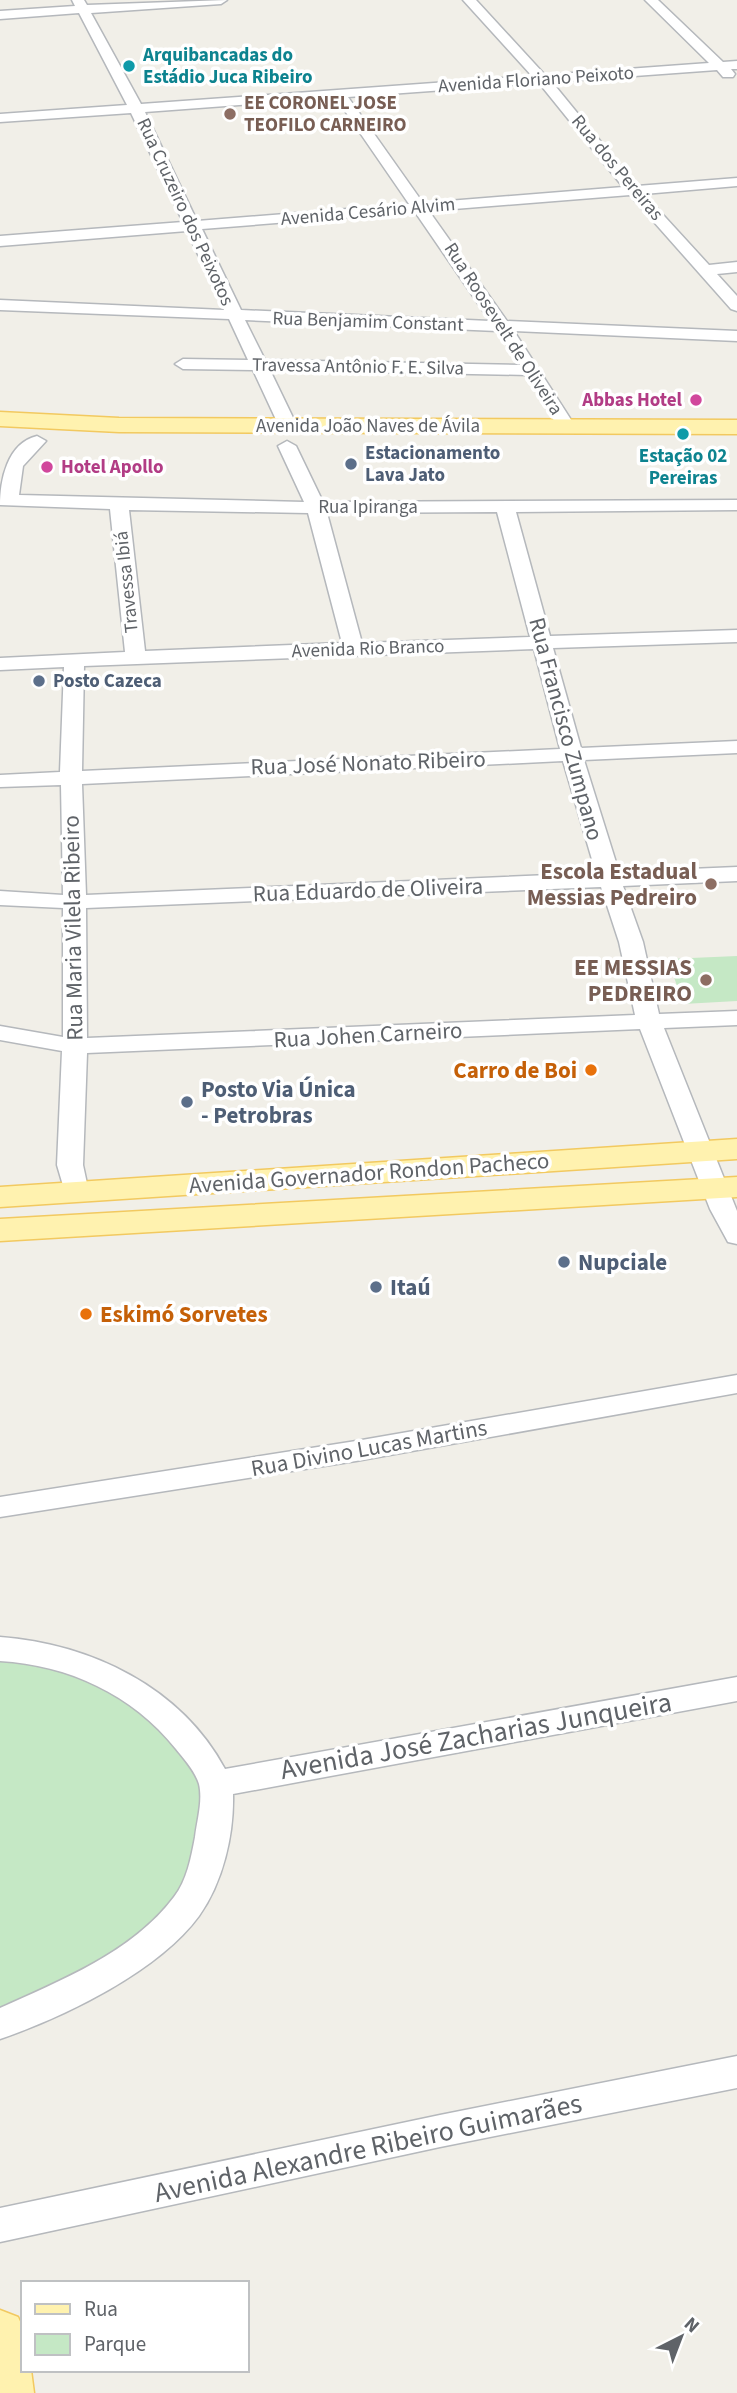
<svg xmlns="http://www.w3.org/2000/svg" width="737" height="2393" viewBox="0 0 737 2393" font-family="'Source Sans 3',sans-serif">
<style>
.green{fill:#c5e8c5}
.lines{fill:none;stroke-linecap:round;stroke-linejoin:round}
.minor-casing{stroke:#b5b8bc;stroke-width:3}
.major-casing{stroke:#f2c960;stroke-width:3}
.minor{fill:#fff;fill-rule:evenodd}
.major{fill:#fff2af;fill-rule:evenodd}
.culture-dot{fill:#0f9aa8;stroke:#fff;stroke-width:2.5}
.education-dot{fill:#8d6e63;stroke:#fff;stroke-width:2.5}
.hotel-dot{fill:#d1479c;stroke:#fff;stroke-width:2.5}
.service-dot{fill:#5c6f8a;stroke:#fff;stroke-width:2.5}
.food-dot{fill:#e8710a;stroke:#fff;stroke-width:2.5}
.labels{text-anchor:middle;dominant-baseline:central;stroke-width:7;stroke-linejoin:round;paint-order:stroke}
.far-culture-label{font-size:19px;font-weight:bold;fill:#0d838f;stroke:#fff;text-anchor:start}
.far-street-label{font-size:19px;fill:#5f6368;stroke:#fff}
.far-education-label{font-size:19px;font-weight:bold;fill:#785e54;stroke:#fff;text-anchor:start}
.far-hotel-label{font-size:19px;font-weight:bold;fill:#b23c85;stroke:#fff;text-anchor:end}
.far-service-label{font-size:19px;font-weight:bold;fill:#4e5e75;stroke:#fff;text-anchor:start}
.street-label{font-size:23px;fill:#5f6368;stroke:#fff}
.education-label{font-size:23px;font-weight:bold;fill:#785e54;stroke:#fff;text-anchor:end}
.food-label{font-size:23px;font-weight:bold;fill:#c56008;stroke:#fff;text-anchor:end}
.service-label{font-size:23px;font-weight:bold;fill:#4e5e75;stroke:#fff;text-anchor:start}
.near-street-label{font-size:28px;fill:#5f6368;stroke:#fff}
</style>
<rect width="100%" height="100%" fill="#f1efe8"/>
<!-- green -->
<path class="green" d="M737,956v45l-54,3 -15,-45z
M38,1656l89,44 53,36 24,43 3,39 -24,84 -94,75 -89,31v-346z"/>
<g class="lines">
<defs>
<path id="minor" d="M72,0h12l3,5 140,-5 -6,4 -130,9 50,91 391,-28 -69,-76h13l69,75 164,-12 -64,-63h13l65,62 14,-1v8h-6l4,5 -2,3h-10l-6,-7 -165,12 85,104 100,-8v8l-93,8 65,71 28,-3v10l-20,2 20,22v15l-6,-2 -101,-114 -201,16 78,110 230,10v10l-223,-10 61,95 -9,5 -9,-5 -29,-51 -258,-5 27,56 -9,5 -9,-5 -26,-56 -70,-1 -8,-5 8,-5 65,1 -19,-41 -229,-9v-10l224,10 -37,-79 -187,15v-10l183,-14 -52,-109 -131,9v-8l127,-9 -48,-92 -79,6v-8l75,-5zM539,83l84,104 -200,16 -75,-106zM336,98l73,106 -212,17 -52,-109zM415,212l75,109 -249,-11 -39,-81zM245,320l252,11 24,34 -256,-5z
M37,436l9,5 -23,25 -4,29 285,7 -26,-56 9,-5 9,5 27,56 414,-2v10l-221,2 34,124 187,-6v12l-184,6 28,100 156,-7v12l-153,7 35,112 118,-5v14l-114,5 20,56 16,72 78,-3v14l-73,3 73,183v33l-9,-2 -18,-33 -70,-180 -553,24 -4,112 6,28 -4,6h-18l-10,-34 5,-114 -62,-11v-14l63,11v-129l-63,-3v-14l63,4 -2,-110 -61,2v-12l60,-3 4,-105 -64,3v-12l125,-6 -15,-143 -110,-4c0,-24 7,-62 37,-69zM129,510l179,3 34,130 -197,8zM497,512l33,125 -168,6 -35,-130zM534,649l26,100 -478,22 2,-105zM563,761l33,112 -510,22 -4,-111zM601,887l18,55 16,73 -548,23 -1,-130z
M737,1375v18l-381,68 -356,56v-20l356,-56z
M0,1637c91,7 181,50 225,132l512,-92v24l-504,93c1,41 -10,88 -34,122 -41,56 -135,101 -199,123v-31c60,-27 133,-56 174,-111 13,-17 17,-39 21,-60 2,-17 8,-36 4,-53 -4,-13 -15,-25 -23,-35 -44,-55 -108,-84 -176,-88z
M737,2056v32l-297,59 -440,95v-34l440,-93z"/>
<path id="major" d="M0,412l119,6 618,2v14l-618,-2 -119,-6z
M737,1139v20l-737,48v-20z
M737,1177v20l-737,44v-22z
M0,2310l18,7 5,11v42h8l3,23h-34z"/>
</defs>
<!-- minor casing -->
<use href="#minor" class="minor-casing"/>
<!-- major casing -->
<use href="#major" class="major-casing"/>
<!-- minor -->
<use href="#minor" class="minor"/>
<!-- major -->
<use href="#major" class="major"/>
</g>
<!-- markers -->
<g class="culture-dot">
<circle cx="129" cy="66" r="7"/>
<circle cx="683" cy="434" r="7"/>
</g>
<g class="education-dot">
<circle cx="230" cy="114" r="7"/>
<circle cx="711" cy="884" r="7"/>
<circle cx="706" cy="980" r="7"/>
</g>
<g class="hotel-dot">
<circle cx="696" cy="400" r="7"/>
<circle cx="47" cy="467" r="7"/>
</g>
<g class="service-dot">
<circle cx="351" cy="464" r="7"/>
<circle cx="39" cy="681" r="7"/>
<circle cx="187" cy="1102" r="7"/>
<circle cx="564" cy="1262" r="7"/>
<circle cx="376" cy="1287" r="7"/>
</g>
<g class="food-dot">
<circle cx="591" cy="1070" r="7"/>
<circle cx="86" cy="1314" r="7"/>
</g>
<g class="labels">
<!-- far-culture labels -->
<g class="far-culture-label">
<text x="143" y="55">Arquibancadas do<tspan x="143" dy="22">Estádio Juca Ribeiro</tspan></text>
<text x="683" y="456" text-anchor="middle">Estação 02<tspan x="683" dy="22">Pereiras</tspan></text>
</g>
<!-- far-street labels -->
<g class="far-street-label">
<text transform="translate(536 80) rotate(-4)">Avenida Floriano Peixoto</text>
<text transform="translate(617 168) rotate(50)">Rua dos Pereiras</text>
<text transform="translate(185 212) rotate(65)">Rua Cruzeiro dos Peixotos</text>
<text transform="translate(368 212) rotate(-5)">Avenida Cesário Alvim</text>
<text transform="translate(368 322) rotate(2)">Rua Benjamim Constant</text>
<text transform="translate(503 329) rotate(57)">Rua Roosevelt de Oliveira</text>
<text transform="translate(358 367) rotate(1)">Travessa Antônio F. E. Silva</text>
<text x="368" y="426">Avenida João Naves de Ávila</text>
<text x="368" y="507">Rua Ipiranga</text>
<text transform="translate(127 582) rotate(-96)">Travessa Ibiá</text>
<text transform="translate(368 649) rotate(-2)">Avenida Rio Branco</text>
</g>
<!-- far-education labels -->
<g class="far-education-label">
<text x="244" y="103">EE CORONEL JOSE<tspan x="244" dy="22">TEOFILO CARNEIRO</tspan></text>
</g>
<!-- far-hotel labels -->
<g class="far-hotel-label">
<text x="682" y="400">Abbas Hotel</text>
<text x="61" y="467" text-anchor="start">Hotel Apollo</text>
</g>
<!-- far-service labels -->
<g class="far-service-label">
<text x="365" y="453">Estacionamento<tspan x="365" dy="22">Lava Jato</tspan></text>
<text x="53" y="681">Posto Cazeca</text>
</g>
<!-- street labels -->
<g class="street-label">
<text transform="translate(566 729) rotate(75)">Rua Francisco Zumpano</text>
<text transform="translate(368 763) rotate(-2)">Rua José Nonato Ribeiro</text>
<text transform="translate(368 890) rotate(-2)">Rua Eduardo de Oliveira</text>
<text transform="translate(73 928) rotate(-91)">Rua Maria Vilela Ribeiro</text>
<text transform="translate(368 1035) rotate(-3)">Rua Johen Carneiro</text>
<text transform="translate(369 1173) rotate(-4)">Avenida Governador Rondon Pacheco</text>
<text transform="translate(369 1448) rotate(-10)">Rua Divino Lucas Martins</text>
</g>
<!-- education labels -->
<g class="education-label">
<text x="697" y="871">Escola Estadual<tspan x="697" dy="26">Messias Pedreiro</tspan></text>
<text x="692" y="967">EE MESSIAS<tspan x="692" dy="26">PEDREIRO</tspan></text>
</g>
<!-- food labels -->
<g class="food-label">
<text x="577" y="1070">Carro de Boi</text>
<text x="100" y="1314" text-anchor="start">Eskimó Sorvetes</text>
</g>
<!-- service labels -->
<g class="service-label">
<text x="201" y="1089">Posto Via Única<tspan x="201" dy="26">- Petrobras</tspan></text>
<text x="578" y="1262">Nupciale</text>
<text x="390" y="1287">Itaú</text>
</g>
<!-- near-street labels -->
<g class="near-street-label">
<text transform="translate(476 1736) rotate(-10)">Avenida José Zacharias Junqueira</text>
<text transform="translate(368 2148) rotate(-12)">Avenida Alexandre Ribeiro Guimarães</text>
</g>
</g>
<!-- legend -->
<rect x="21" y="2281" width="228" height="91" fill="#ffffff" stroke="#bfc1c3" stroke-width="2"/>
<rect x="35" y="2304" width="35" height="10" fill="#fff2af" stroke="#bfc1c3" stroke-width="2"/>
<text x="84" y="2316" font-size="21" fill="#5f6368">Rua</text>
<rect x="35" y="2334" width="35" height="21" fill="#c5e8c5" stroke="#bfc1c3" stroke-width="2"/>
<text x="84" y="2351" font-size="21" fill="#5f6368">Parque</text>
<!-- north arrow -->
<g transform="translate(681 2337) rotate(42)" stroke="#ffffff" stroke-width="5" paint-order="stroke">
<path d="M0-5L12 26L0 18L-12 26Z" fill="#5f6368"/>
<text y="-10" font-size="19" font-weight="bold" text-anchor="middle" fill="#5f6368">N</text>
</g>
</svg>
